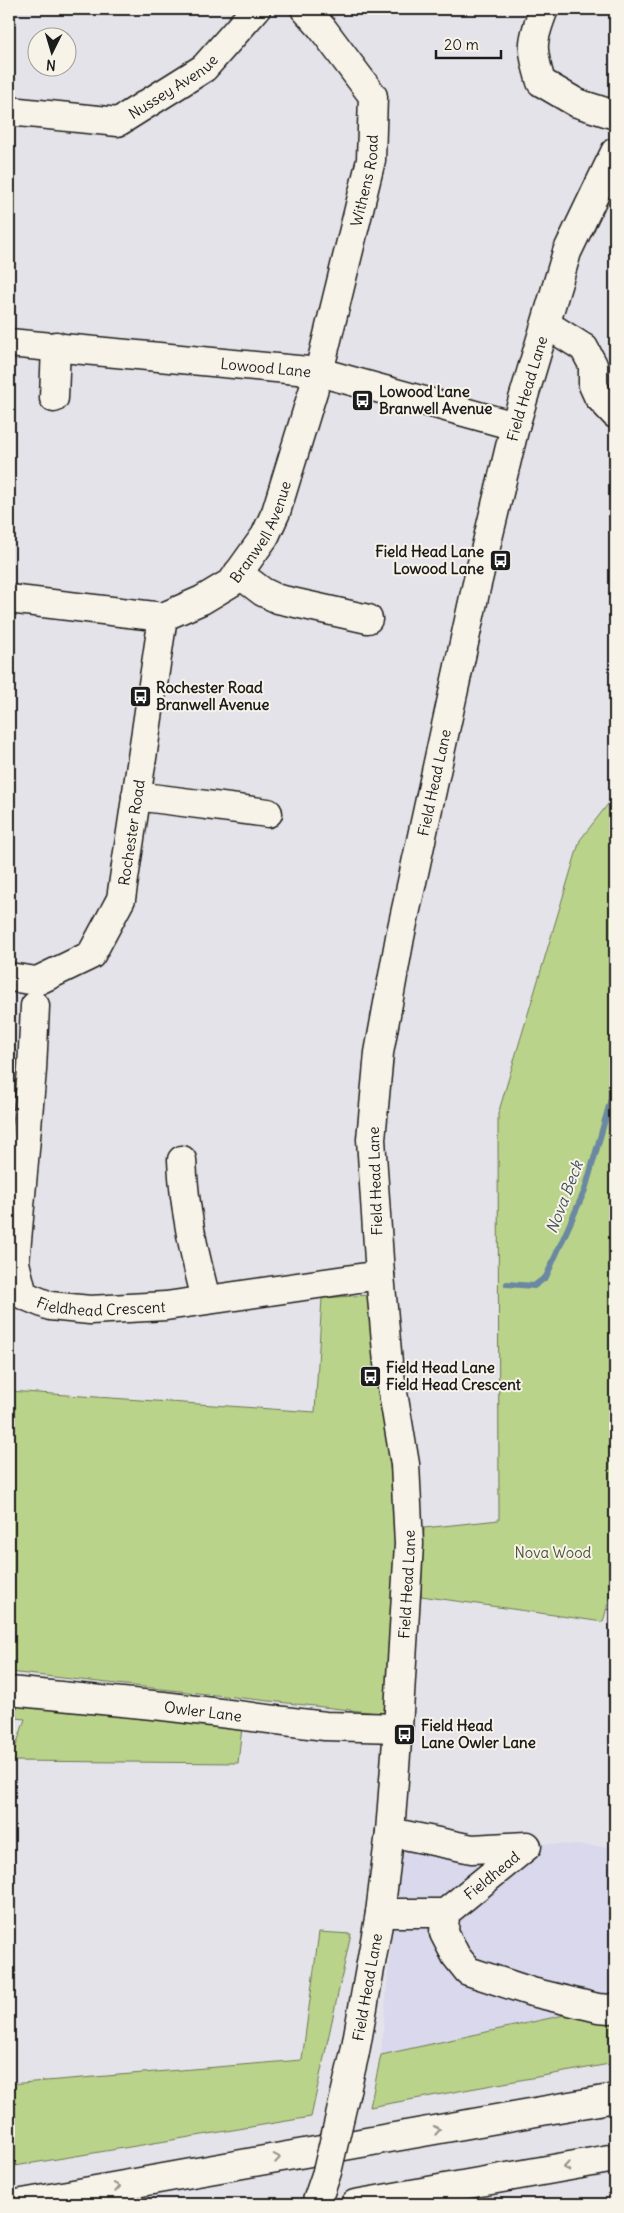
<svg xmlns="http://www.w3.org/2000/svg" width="624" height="2213" viewBox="0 0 624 2213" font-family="Delius,sans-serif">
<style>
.built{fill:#d9d8ec}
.green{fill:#bad38a;stroke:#6b7853}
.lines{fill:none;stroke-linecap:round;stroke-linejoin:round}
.stream{stroke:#6b88a2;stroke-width:6}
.minor-casing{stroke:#1c1c1c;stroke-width:31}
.major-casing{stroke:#1c1c1c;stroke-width:31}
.highway-casing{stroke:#1c1c1c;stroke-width:31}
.minor{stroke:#f7f3e8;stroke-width:28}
.major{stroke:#f7f3e8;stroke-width:28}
.highway{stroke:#f7f3e8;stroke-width:28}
.major-bridge-casing{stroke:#1c1c1c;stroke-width:31;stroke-linecap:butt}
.major-bridge{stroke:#f7f3e8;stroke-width:28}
.oneway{stroke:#94928c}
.labels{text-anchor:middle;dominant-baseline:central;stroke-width:4;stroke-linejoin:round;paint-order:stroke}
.street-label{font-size:15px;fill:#1c1c1c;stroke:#f7f3e8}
.poi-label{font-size:15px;font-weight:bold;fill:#1c1c1c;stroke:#f7f3e8;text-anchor:start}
.park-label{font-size:15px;fill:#4b533d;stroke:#f7f3e8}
.water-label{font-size:16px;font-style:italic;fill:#43525f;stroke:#f7f3e8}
</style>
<rect width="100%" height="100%" fill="#e5e3ea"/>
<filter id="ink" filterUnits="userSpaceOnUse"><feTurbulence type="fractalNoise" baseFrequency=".02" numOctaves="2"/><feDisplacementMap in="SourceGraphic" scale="10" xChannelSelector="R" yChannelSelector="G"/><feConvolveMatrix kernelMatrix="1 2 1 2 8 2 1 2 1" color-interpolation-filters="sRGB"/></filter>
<g filter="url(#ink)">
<!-- built -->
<path class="built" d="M401,1828l72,12 142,7v157l-234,51z"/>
<!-- green -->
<path class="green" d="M615,795v783l-12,44 -182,-26 3,-68 75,-8 -1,-406 82,-274z
M369,1295l30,244 -13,175 -377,-42v-281l306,21 7,-114z
M9,1705l233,22 -4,36 -227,-2 14,-42 -16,-2z
M319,1932l32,2 -40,183 -302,50v-83l293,-24z
M615,2004v59l-245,44 11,-52z"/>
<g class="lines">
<!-- stream -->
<path class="stream" d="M507,1284l27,2 12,-9 39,-87 30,-105"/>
<defs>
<g id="minor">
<path d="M544,9c-13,33 -13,39 -3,73l36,21 38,12"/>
<path id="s1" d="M9,111l109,11 86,-54 52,-59"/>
<path d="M546,324l38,24 9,17v20l5,11 17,18"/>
<path id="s2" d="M9,343l310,29 196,54"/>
<path d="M54,398l2,-52"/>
<path d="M238,573l25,19 15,7 90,20"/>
<path id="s3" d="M9,599l154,18 39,-17 30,-18 33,-46 11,-24 43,-140 52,-212 2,-64 -51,-68 -17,-19"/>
<path d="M136,796l132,17"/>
<path id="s4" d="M9,977l28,4 54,-26 30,-56 42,-282"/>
<path id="s5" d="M35,1006l-3,64 -17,193 8,32 27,11 40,4 76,-4 214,-31"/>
<path d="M182,1160c2,48 12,93 24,139"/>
<path id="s6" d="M9,1691l154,15 162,20 73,2"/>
<path id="s7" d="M380,1913h65l82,-67 -55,3 -82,-17"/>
<path d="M445,1913l-1,20 12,23 12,15 64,21 66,16 12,1 5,-2"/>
</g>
<g id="major">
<path id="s8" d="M355,2052l25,-139 10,-81 8,-104 11,-184 -4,-80 -17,-101 -8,-88 -9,-136 8,-86 21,-116 76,-349 39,-162 52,-174 48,-100"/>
</g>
<path id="highway" d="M17,2204l598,-106
M355,2204l260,-46"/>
</defs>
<!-- minor casing -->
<use href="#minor" class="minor-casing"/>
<!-- major casing -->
<use href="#major" class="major-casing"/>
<!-- highway casing -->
<use href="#highway" class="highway-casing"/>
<!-- minor -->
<use href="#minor" class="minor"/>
<!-- major -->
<use href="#major" class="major"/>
<!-- highway -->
<use href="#highway" class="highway"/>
<defs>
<path id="major-bridge" d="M316,2204l11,-32 28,-120"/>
</defs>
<!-- major-bridge casing -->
<use href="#major-bridge" class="major-bridge-casing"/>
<!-- major-bridge -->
<use href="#major-bridge" class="major-bridge"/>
</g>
<!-- one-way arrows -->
<defs><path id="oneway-chevron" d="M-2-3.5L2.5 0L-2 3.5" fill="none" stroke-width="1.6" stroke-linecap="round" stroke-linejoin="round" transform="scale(1.25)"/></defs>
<g class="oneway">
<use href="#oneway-chevron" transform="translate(437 2130) rotate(-10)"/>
<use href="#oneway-chevron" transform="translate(277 2158) rotate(-10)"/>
<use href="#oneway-chevron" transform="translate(567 2167) rotate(170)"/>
<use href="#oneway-chevron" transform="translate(117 2187) rotate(-10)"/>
</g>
</g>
<!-- icons -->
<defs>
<symbol id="bus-square" viewBox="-11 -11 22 22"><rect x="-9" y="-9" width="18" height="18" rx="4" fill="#1c1c1c" stroke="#f7f3e8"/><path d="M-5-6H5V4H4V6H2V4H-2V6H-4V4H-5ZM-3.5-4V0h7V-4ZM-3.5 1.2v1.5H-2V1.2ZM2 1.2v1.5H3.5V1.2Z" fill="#fff"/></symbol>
</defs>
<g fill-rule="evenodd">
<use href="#bus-square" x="350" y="388" width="25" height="25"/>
<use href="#bus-square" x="488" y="548" width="25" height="25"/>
<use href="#bus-square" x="128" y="684" width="25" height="25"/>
<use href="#bus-square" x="358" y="1364" width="25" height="25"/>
<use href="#bus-square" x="392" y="1722" width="25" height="25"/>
</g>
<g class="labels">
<!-- street labels -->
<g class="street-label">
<text stroke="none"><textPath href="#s1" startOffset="175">Nussey Avenue</textPath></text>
<text stroke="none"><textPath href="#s3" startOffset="659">Withens Road</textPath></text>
<text stroke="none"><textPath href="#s2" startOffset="258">Lowood Lane</textPath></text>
<text stroke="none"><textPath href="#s8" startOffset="1686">Field Head Lane</textPath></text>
<text stroke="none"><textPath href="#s3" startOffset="291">Branwell Avenue</textPath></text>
<text stroke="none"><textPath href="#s8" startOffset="1281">Field Head Lane</textPath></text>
<text stroke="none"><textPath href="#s4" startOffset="219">Rochester Road</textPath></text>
<text transform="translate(375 1181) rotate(-92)">Field Head Lane</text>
<text stroke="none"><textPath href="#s5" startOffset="371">Fieldhead Crescent</textPath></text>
<text stroke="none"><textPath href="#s8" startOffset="471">Field Head Lane</textPath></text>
<text stroke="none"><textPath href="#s6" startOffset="195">Owler Lane</textPath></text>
<text stroke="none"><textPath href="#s7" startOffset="125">Fieldhead</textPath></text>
<text stroke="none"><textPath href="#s8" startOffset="66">Field Head Lane</textPath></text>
</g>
<!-- poi labels -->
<g class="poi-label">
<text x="379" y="391">Lowood Lane<tspan x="379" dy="17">Branwell Avenue</tspan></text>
<text x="484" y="551" text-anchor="end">Field Head Lane<tspan x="484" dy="17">Lowood Lane</tspan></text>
<text x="156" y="687">Rochester Road<tspan x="156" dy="17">Branwell Avenue</tspan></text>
<text x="386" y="1367">Field Head Lane<tspan x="386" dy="17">Field Head Crescent</tspan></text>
<text x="421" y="1725">Field Head<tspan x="421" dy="17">Lane Owler Lane</tspan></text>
</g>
<!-- park labels -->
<g class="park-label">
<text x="553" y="1552">Nova Wood</text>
</g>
<!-- water labels -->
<g class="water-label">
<text transform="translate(564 1197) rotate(-69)">Nova Beck</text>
</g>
</g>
<!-- margin -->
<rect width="624" height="2213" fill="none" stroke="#f7f3e8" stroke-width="30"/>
<rect x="15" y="15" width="594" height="2183" fill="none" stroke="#1c1c1c" stroke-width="2" filter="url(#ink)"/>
<!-- north arrow -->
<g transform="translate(52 52) rotate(185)"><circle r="24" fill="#f7f3e8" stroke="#9f9d96"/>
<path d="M0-4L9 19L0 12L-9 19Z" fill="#1c1c1c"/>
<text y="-8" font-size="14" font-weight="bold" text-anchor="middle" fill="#1c1c1c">N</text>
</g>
<!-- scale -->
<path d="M436 50v8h65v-8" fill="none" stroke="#1c1c1c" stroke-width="2.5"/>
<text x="444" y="50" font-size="15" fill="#1c1c1c" stroke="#f7f3e8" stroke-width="4" paint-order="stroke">20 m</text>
</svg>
